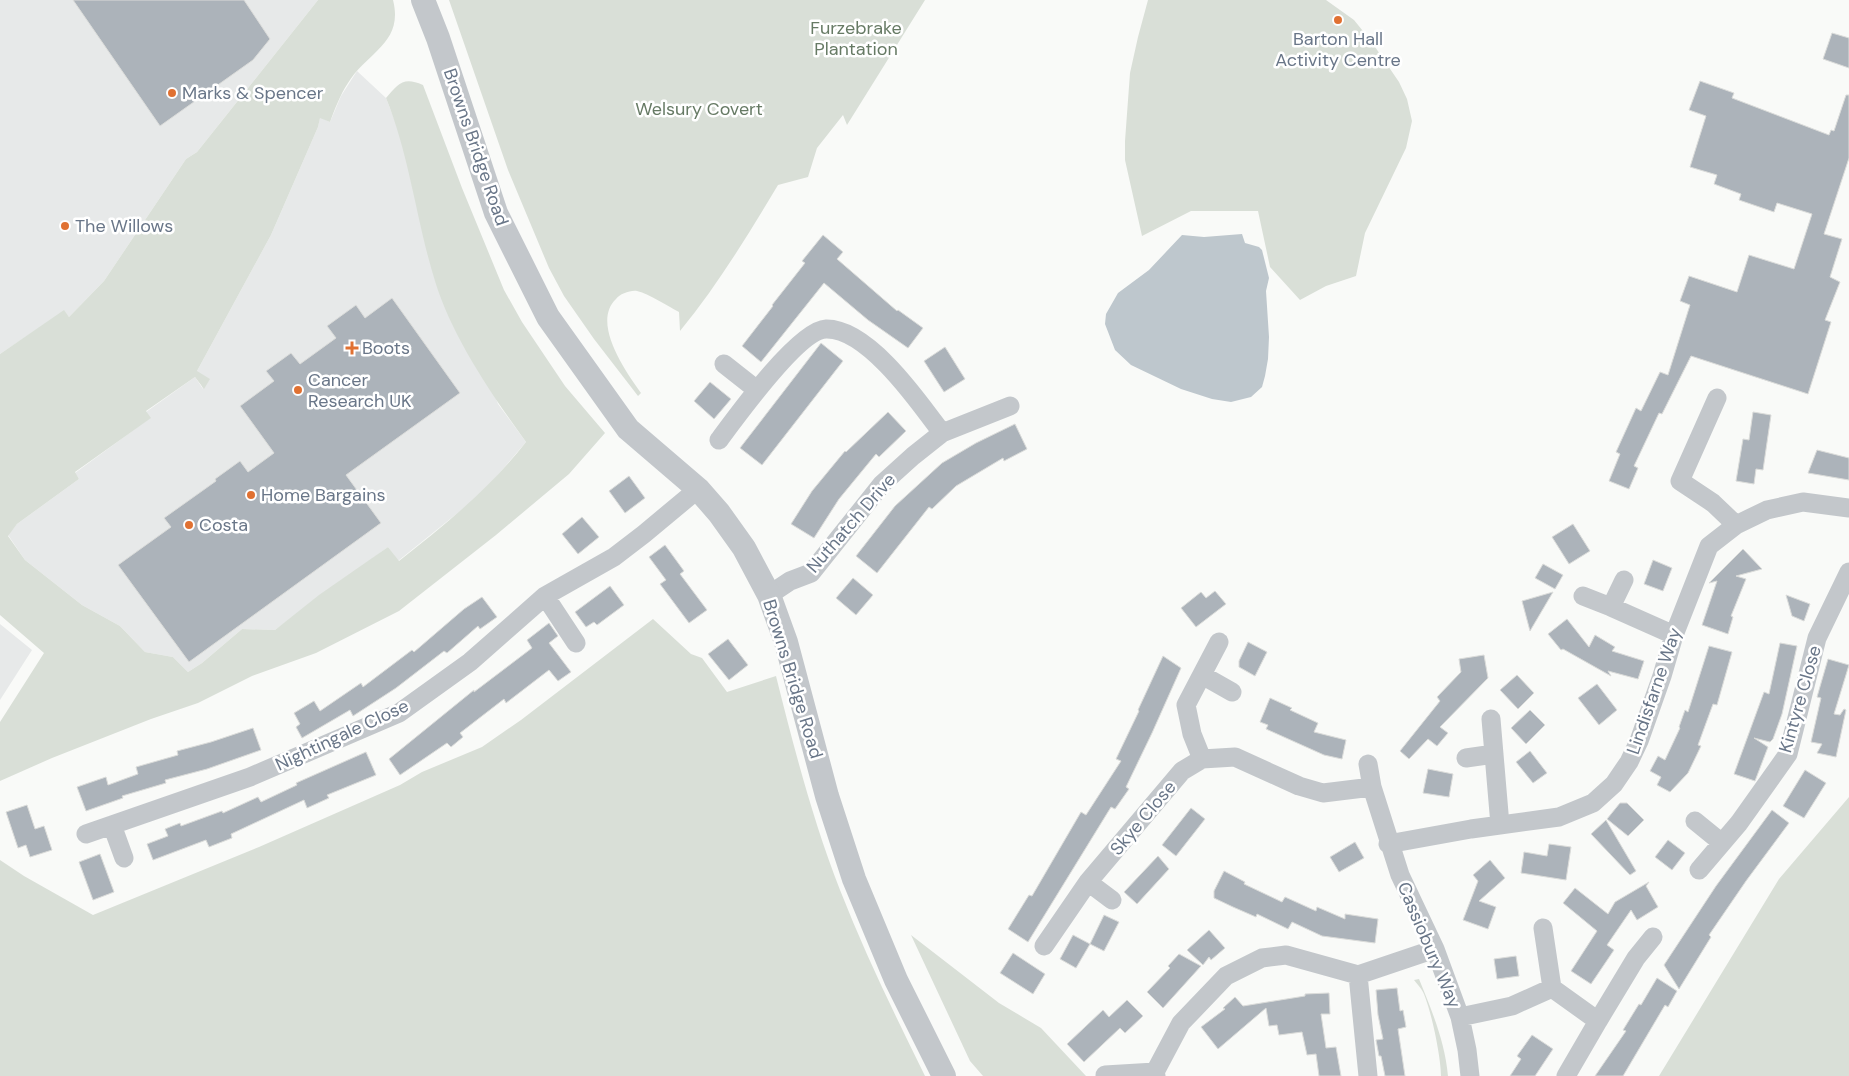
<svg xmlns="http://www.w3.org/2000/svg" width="1849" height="1076" viewBox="0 0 1849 1076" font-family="'DM Sans',sans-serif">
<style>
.built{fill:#e7e9e9}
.green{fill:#d9dfd7}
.water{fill:#bec7cd}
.building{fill:#acb3ba;stroke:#dbdcda}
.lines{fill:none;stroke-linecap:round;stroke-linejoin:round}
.minor{stroke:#c3c7cb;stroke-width:19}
.tertiary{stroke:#c3c7cb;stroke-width:24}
.poi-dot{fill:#e07132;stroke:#fff;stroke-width:2}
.labels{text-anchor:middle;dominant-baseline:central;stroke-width:5;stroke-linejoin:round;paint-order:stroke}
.park-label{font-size:18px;fill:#667a64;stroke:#fff}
.poi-label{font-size:18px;fill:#697688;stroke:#fff;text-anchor:start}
.street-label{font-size:18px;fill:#697688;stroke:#fff}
</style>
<rect width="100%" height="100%" fill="#f9faf8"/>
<!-- built -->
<path class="built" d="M0,0h318l-121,152 -11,7 -82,122 -35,36 -5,-6 -64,43z
M357,71l29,27 11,28 8,27 93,251 28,38 -35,41 -21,20 -72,58 -10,-14 -113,83 -33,-1 -40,34 -14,9 -15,-15 -28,-5 -25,-26 -38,-21 -57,-45 -17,-25 9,-11 62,-45 -4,-6 75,-55 -4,-6 49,-35 8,12 -6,-18 74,-136 47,-108 2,-10 10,5 11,-26z
M0,624l32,26 -32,50z"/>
<!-- green -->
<path class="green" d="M318,0h75c11,43 -26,52 -45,83 -8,12 -13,26 -18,39l-10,-4 -2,9 -47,108 -74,136 13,8 -6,10 -9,-12 -49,34 5,7 -76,54 4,7 -62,45 -9,12 17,24 57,45 38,21 25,26 28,5 15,15 14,-9 40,-34 33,1 44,-35 69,-48 11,14c47,-37 90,-72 127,-119 -34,-47 -74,-105 -91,-161 -19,-61 -25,-124 -49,-183 12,-14 17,-22 37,-13l39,103 42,102 18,32 43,64 40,47 -36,41 -73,61 -97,76 -83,42 -64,23 -54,27 -47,16 -99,39 -52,23v-59l44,-69 -44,-38v-261l64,-44 5,7 35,-36 82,-122 11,-7z
M449,0h476l-78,125 -4,-10 -26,33 -9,29 -30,8c-30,50 -61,101 -98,146l-1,-19c-12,-6 -29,-18 -42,-21 -7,-1 -17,3 -21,8 -25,24 10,73 25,94l-3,3 -44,-57 -30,-43 -15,-28 -41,-98z
M1148,0h178l28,20 17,21 28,41 8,17 5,22 -6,27 -41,85 -9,43 -30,10 -26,14 -30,-33 -12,-56h-67l-49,25 -17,-76v-19l5,-68 8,-36z
M653,619l38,35 11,4 25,34 49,-16c18,72 37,145 64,214 25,64 55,125 85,186h-925v-216l24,16 69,39 166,-68 141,-62 22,-13 60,-25 39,-27z
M1849,797v279h-190l120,-197z
M911,935l88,68 42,25 45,48h-103l-13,-15z
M1419,979c13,32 26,63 29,97h-7c0,-19 -10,-67 -18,-84 -2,-4 -6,-8 -9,-12z"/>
<!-- water -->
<path class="water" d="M1242,234l3,9 14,4 3,3 7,28 -3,13 3,46 -1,22 -3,17 -3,11 -11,10 -20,5 -19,-3 -31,-10 -50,-24 -16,-15 -10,-26 1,-10 12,-21 31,-23 33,-35 22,2z"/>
<!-- building -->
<path class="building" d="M73,0h171l26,39 -17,21 -93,66z
M1832,33l17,5v30l-26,-9z
M1700,81l34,12 -2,5 97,37 2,-5 3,1 12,-36h3v63l-25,76 18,5 -12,38 10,5 -15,38 6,2 -23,72 -117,-38 -29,58 -3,-1 -25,53 4,2 -9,21 -20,-8 11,-27 -4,-2 20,-44 5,3 19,-39 8,3 22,-70 -10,-4 9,-25 48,16 12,-37 45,14 18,-55 -35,-11 -3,9 -35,-12 2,-6 -27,-10 3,-9 -27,-8 16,-51 -17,-6z
M823,235l20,17 -6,7 60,52 1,-1 25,18 -15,20 -40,-28 -44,-37 -63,79 -19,-16 31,-40 -1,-1 33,-42 -3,-2z
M392,298l68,95 -114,82 35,48 -192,139 -71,-97 53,-38 -7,-9 52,-37 -1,-2 25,-18 8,11 26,-19 -34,-47 34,-25 -8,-10 25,-18 9,11 36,-26 -9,-12 29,-21 9,13z
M821,343l22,18 -81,104 -22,-17z
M945,347l20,32 -21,13 -20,-31z
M710,382l21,17 -17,20 -20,-18z
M888,412l18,19 -27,26 -3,-3 -37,45 -25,39 -23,-14 21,-33 33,-40 1,1z
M1753,412l18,3 -8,55 -7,-1 -2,15 -18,-3 7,-42 6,1z
M1015,424l12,25 -23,12 -1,-3 -47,28 -24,23 -3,-2 -52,66 -21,-17 39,-50 47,-43 34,-20z
M1817,450l32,8v22l-41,-7z
M629,476l16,22 -20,15 -16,-22z
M582,517l17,20 -21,17 -16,-20z
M1573,524l17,27 -21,13 -17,-27z
M665,545l19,26 -4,3 27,36 -18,13 -29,-39 6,-4 -17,-23z
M1743,549l19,20 -26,7 10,3 -15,37 2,1 -5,17 -26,-9 15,-44 -8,2z
M1653,560l19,8 -9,23 -19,-7z
M1543,564l20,11 -8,14 -20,-11z
M853,578l20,17 -17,20 -20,-17z
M610,586l14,19 -27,20 -3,-3 -8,5 -11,-15z
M1215,591l11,13 -30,23 -15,-19 20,-16 5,6z
M1553,592l-23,39 -8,-30z
M1786,595l24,9 -6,17 -12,-5z
M482,597l15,20 -17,12 -2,-3 -31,27 -3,-2 -48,37 -43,28 -3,-6 -48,28 -6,-11 4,-3 -6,-11 20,-12 6,10 41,-28 2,4 49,-37 2,2 50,-43z
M1567,619l22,28 6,-12 20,12 -3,4 32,10 -6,18 -30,-8 3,5 -48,-27 -2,1 -13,-16z
M549,623l9,13 -9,7 22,29 -13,9 -9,-11 -43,33 -2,-4 -44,34 3,4 -12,10 -4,-4 -47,32 -11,-16 85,-69v2l58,-44 -5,-8z
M728,639l20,26 -19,15 -21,-26z
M1248,642l19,10 -12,24 -16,-9v-6z
M1780,643l17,3 -15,68 -9,25 -3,3 -16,-4 14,9 -13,34 -21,-7 30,-82 5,2z
M1709,646l23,6 -15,53 -4,-1 -15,41 3,1 -13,27 -18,19 -13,-7 4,-8 -11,-6 8,-15 7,4 15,-32 -1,-1 6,-17 3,2z
M1484,655l4,23 -48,49 8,6 -11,13 -9,-7 -19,20 -9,-8 40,-50 -3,-4 24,-25 -2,-13z
M1163,656l18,12 -29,65 -26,54 3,2 -14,20 -4,-2 -83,135 -20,-13 21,-34 3,1 49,-84 5,3 35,-54 -5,-2 23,-48 -1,-1z
M1828,659l21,6 -15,49 6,1 4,-6 2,1 -10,47 -19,-4 5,-9 -11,-2 10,-44 -4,-1z
M1517,675l17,18 -16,16 -18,-19z
M1597,684l20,26 -18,15 -21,-27z
M1270,698l22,10 -2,2 28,13 -4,9 32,8 -4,19 -18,-4 -58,-26 2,-4 -8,-3z
M1530,710l15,15 -19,19 -15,-16z
M253,728l8,22 -54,19 -42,11 1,3 -44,13 1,2 -37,13 -9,-24 29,-10 2,8 30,-11 -2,-7 42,-12 -1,-4 34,-9z
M1530,751l17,22 -14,10 -17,-21z
M366,752l10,23 -49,20 2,3 -22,10 -3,-8 -73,34 1,4 -23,9 -3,-7 -53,20 -6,-16 21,-8 -3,-7 15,-6 1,3 41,-15 1,2 35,-16 3,5 36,-17 -1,-2z
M1428,769l25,5 -4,23 -26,-4z
M1805,770l21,13 -22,35 -21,-12z
M1620,803h7l17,17 -16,16 -21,-17z
M27,805l8,24 9,-3 8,24 -22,7 -4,-12 -8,3 -12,-36z
M1191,808l14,11 -29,37 -14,-11z
M1772,810l17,13 -43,58 -37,54 2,2 -32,52 -15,-24 52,-79z
M1606,820l30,51 -6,4 -39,-41z
M1668,840l17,13 -13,17 -17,-13z
M1355,842l9,16 -25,14 -9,-15z
M1549,844l22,3 -5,33 -45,-7 3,-21 23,4z
M100,854l14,38 -21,8 -14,-38z
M1158,856l11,13 -32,35 -13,-12z
M1490,860l15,18 -26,23 17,6 -8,22 -25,-9 15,-39 -5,-6z
M1224,871l21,11 -1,2 38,18 3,-5 31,14 1,-4 28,12v-5l33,5 -3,24 -53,-7 -30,-14 -4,7 -31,-15 -1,3 -23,-10 -19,-9v-7z
M1649,882l-3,4 12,21 -21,13 -6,-10 -24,35 7,5 -23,34 -20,-13 26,-40 -34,-28 12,-15 33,26 7,-12z
M1104,915l15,7 -15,29 -14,-7z
M1209,930l16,18 -14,12 -2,-3 -6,8 -16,-15z
M1073,935l17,9 -14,24 -16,-9z
M1013,953l32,21 -12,20 -33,-21z
M1179,954l22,12 -38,42 -16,-16 23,-24 -2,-2z
M1516,956l3,20 -22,3 -3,-20z
M1657,978l20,13 -9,16 -3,-2 -42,71h-28l31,-45 -3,-1 16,-26 2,1z
M1397,988l3,23 3,-1 3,17 -8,2 7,47h-20l-4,-20h-2l-3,-16 7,-1 -5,-24 -2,-25z
M1329,993l1,21h-9l5,34 10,-1 5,29h-22l-3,-22 -9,1 -5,-23 -23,3 -2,-10 -8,1 -3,-18 -48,41 -17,-22 24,-18 -2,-1 12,-11 8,9 62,-10v-2z
M1127,1000l16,16 -18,17 -5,-5 -36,34 -17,-18 36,-34 6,7z
M1532,1035l21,14 -18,27h-25l11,-17 -4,-3z"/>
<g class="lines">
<!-- minor -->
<path class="minor" d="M724,364l33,26
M1717,398l-37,83 33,22 23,22
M719,440c17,-23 80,-110 107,-111 42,-1 93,73 116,104
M1624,580l-13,27 63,28
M769,595l21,-14 21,-8 71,-89 31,-28 29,-23 68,-27
M545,596l31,47
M1583,596l28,11
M1202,675l30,17
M1491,719l9,106
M1466,758l28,-4
M1202,759l-10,-25 -6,-29 33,-63
M1368,764l4,23
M1695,821l27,22
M112,825l12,33
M86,834l164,-57 149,-64 71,-51 75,-66 69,-39 30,-23 54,-45
M1388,844l83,-15 88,-12 34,-14 21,-19 15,-22 10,-21 23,-65 12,-41 35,-89 27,-21 31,-15 36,-8 46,6
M1699,870l40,-47 49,-69 29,-116 32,-66
M1088,882l24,18
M1543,928l9,60
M1044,946l44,-64 94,-111 20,-12 33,-2 64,29 24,7 49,-6 28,88 35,74 25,68 7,33 3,26
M1358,975l10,101
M1460,1017l52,-11 40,-18 46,33 38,-63 17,-21
M1105,1075l50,-3
M1156,1076l-1,-4 26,-49 45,-47 36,-18 24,-3 72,20 77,-26
M1566,1076l32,-55"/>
<!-- tertiary -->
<path class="tertiary" d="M423,0l15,38 58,175 52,104 80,112 70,60 21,24 25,35 25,47 17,47 41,154 27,83 42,101 48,96"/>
</g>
<!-- markers -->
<g class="poi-dot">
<circle cx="1338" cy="20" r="5"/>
<circle cx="172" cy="93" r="5"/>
<circle cx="65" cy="226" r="5"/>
<path d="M349.5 340.5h5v5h5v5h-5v5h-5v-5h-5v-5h5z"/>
<circle cx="298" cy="390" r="5"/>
<circle cx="251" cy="495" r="5"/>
<circle cx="189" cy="525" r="5"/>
</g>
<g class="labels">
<!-- park labels -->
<g class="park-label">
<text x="856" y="28">Furzebrake<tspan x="856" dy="21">Plantation</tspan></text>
<text x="699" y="109">Welsury Covert</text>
</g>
<!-- poi labels -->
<g class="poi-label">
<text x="1338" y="39" text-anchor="middle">Barton Hall<tspan x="1338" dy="21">Activity Centre</tspan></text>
<text x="182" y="93">Marks &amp; Spencer</text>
<text x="75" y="226">The Willows</text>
<text x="362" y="348">Boots</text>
<text x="308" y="380">Cancer<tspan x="308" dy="21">Research UK</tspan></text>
<text x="261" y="495">Home Bargains</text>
<text x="199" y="525">Costa</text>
</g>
<!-- street labels -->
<g class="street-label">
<text transform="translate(476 147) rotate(71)">Browns Bridge Road</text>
<text transform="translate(851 523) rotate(-49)">Nuthatch Drive</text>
<text transform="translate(793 679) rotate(73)">Browns Bridge Road</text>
<text transform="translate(1654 691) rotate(-71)">Lindisfarne Way</text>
<text transform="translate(1800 699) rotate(-74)">Kintyre Close</text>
<text transform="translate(342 735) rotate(-25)">Nightingale Close</text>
<text transform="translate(1143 818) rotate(-50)">Skye Close</text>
<text transform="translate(1429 945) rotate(67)">Cassiobury Way</text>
</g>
</g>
</svg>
